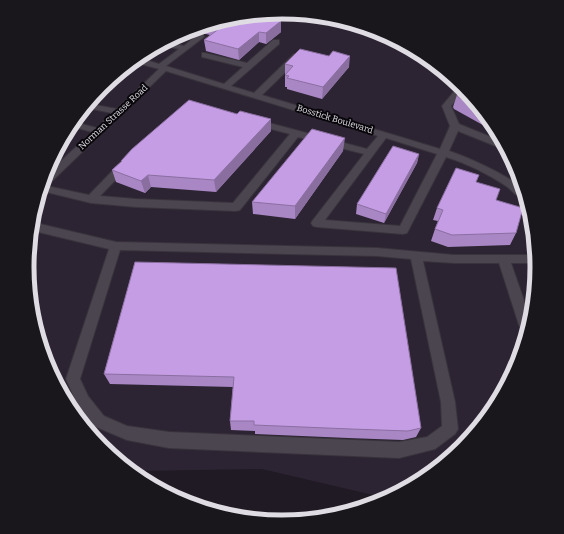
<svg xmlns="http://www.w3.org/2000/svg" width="564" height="534" viewBox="0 0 564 534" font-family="Bitter,serif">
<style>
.built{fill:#2c2433}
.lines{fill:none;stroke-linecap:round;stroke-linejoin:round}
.minor-casing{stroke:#39343c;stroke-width:2}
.minor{fill:#4b4550;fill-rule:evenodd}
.wall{fill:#a987c4}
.shaded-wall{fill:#8a6ea0}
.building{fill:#c59de4;stroke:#8a6ea0}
.labels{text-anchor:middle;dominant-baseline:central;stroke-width:4;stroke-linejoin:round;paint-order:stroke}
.far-street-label{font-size:9px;fill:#e0dce3;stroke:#08060a}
.rim{fill:none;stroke:#e0dce3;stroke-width:5}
</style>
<rect width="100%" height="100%" fill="#201a24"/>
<!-- built -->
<path class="built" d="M282,12l98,20 82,55 56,83 19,97 -20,98 -55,82 -76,51 -124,-29 -125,2 -35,-24 -56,-83 -19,-97 20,-98 55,-82 83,-56z"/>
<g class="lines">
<defs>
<path id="minor" d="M197,35h6l1,2 -38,29 58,18 19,-17 -41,-10v-4h3l42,10 26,-23h6v4l-48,42 23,7 40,-39h6v4l-38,37 178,54 10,-23 -8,-20 16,-19 4,-1 3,5 -2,1 -12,14 8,18 39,16 5,7h-5l-40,-16 -9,20c16,5 59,24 71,36 2,3 3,7 3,11 -7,-1 -11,-8 -17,-12 -18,-12 -40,-23 -60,-29l-39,76 -4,1 -86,-7 -4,-1 -2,-3 2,-3 51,-66 -66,-17 -58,73 -4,1 -100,-4 -45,-4 -49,-12 3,-15 47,-44 -18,-5 4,-4 19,5 15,-15 -25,-5 3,-4 27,5 42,-40 -22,-6 6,-4 16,5 20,-15 -16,-3 5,-4 16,4zM166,71l212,65 -11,13 -109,-29h-6l-2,2 2,2 38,10 -57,69 -97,-4 -36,-3 29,-30 1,-2 -5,-3 -4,1 -32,33 -42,-9zM386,138l51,16 -37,72 -75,-6z
M118,76l4,2 -1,2 -26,23h-4l9,-13z
M36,223l80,19 261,6 77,7h80l2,8h-25l17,49 -4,18 -3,-1 -2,-4 -20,-62h-45l-31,-2 32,141 3,27 -3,5 -20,15 -36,9 -230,-10 -42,-8 -33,-14 -16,-20 -12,-27 43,-130 -75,-18zM120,250l257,6 34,3 30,143 1,24 -15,11 -28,5 -230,-10 -42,-6 -23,-10 -16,-20 -8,-17z"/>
</defs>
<!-- minor casing -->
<use href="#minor" class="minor-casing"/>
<!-- minor -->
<use href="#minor" class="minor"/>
</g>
<!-- wall -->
<path class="wall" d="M260,16l21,5v11l-15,12 -7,-2 -20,18 -33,-9 -2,-11 6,-5 -19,-5 -15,12 -5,-2 14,-9z
M285,64l64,3 -27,32 -35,-10v-2h-2z
M465,91l25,38 -36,-20 -1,-2 4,-12z
M237,114l34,5v12l-55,61 -65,-5 -6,6 -29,-11 -4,-12 9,-8v-1z
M343,151l-48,68 -42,-5 -1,-12z
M419,154l-2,9 -33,60 -28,-9 1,-10z
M476,182l20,18 20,33 -6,12 -62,2 -17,-6 4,-12 3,-8 -5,-1 4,-12z
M135,262l286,166 -5,9 -13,3 -55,-2 -93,-4v-3l-24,-1 -1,-9 3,-34 -123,-3 -6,-10z"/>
<!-- shaded-wall -->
<path class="shaded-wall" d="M281,21v11l-15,12v-11z
M191,30l-15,12 -1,-4 10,-7z
M259,32v10l-20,18 -1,-11z
M350,56l-1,11 -27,32 1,-12z
M271,119v12l-55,61 -2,-12z
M345,138l-2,13 -48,68v-13z
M419,154l-2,9 -33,60 2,-9z
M148,175l3,12 -6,6 -4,-12z"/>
<!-- building -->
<path class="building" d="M260,16l21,5 -15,12 -7,-1 -21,17 -34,-9 16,-12 -8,-2z
M300,49l29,7 4,-5 17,5 -27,31 -36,-9 2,-2 -4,-1 8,-9 -8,-2z
M465,91l11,16 -18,-10 -1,-2z
M189,100l48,14 3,-3 31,8 -57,61 -66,-5 -7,6 -29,-11 10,-9h-1l11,-12z
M312,129l33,9 -50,68 -43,-4z
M393,146l26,8 -33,60 -29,-10z
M456,168l23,7 -3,7 24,7 -4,11 27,8 -7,25 -64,2 -17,-6 8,-19 -6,-2z
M135,262l261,6 25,160 -13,3 -57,-2 -97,-4v-4h-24l4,-44 -130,-3z"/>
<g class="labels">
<!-- far-street labels -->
<g class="far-street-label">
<text transform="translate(113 117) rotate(-43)">Norman Strasse Road</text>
<text transform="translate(335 119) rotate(17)">Bosstick Boulevard</text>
</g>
</g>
<!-- crop -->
<path d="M0 0H564V534H0ZM34 267a248 248 0 1 1 496 0a248 248 0 1 1-496 0Z" fill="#19171b" fill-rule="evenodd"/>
<path class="rim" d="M34 267a248 248 0 1 1 496 0a248 248 0 1 1-496 0Z"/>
</svg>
